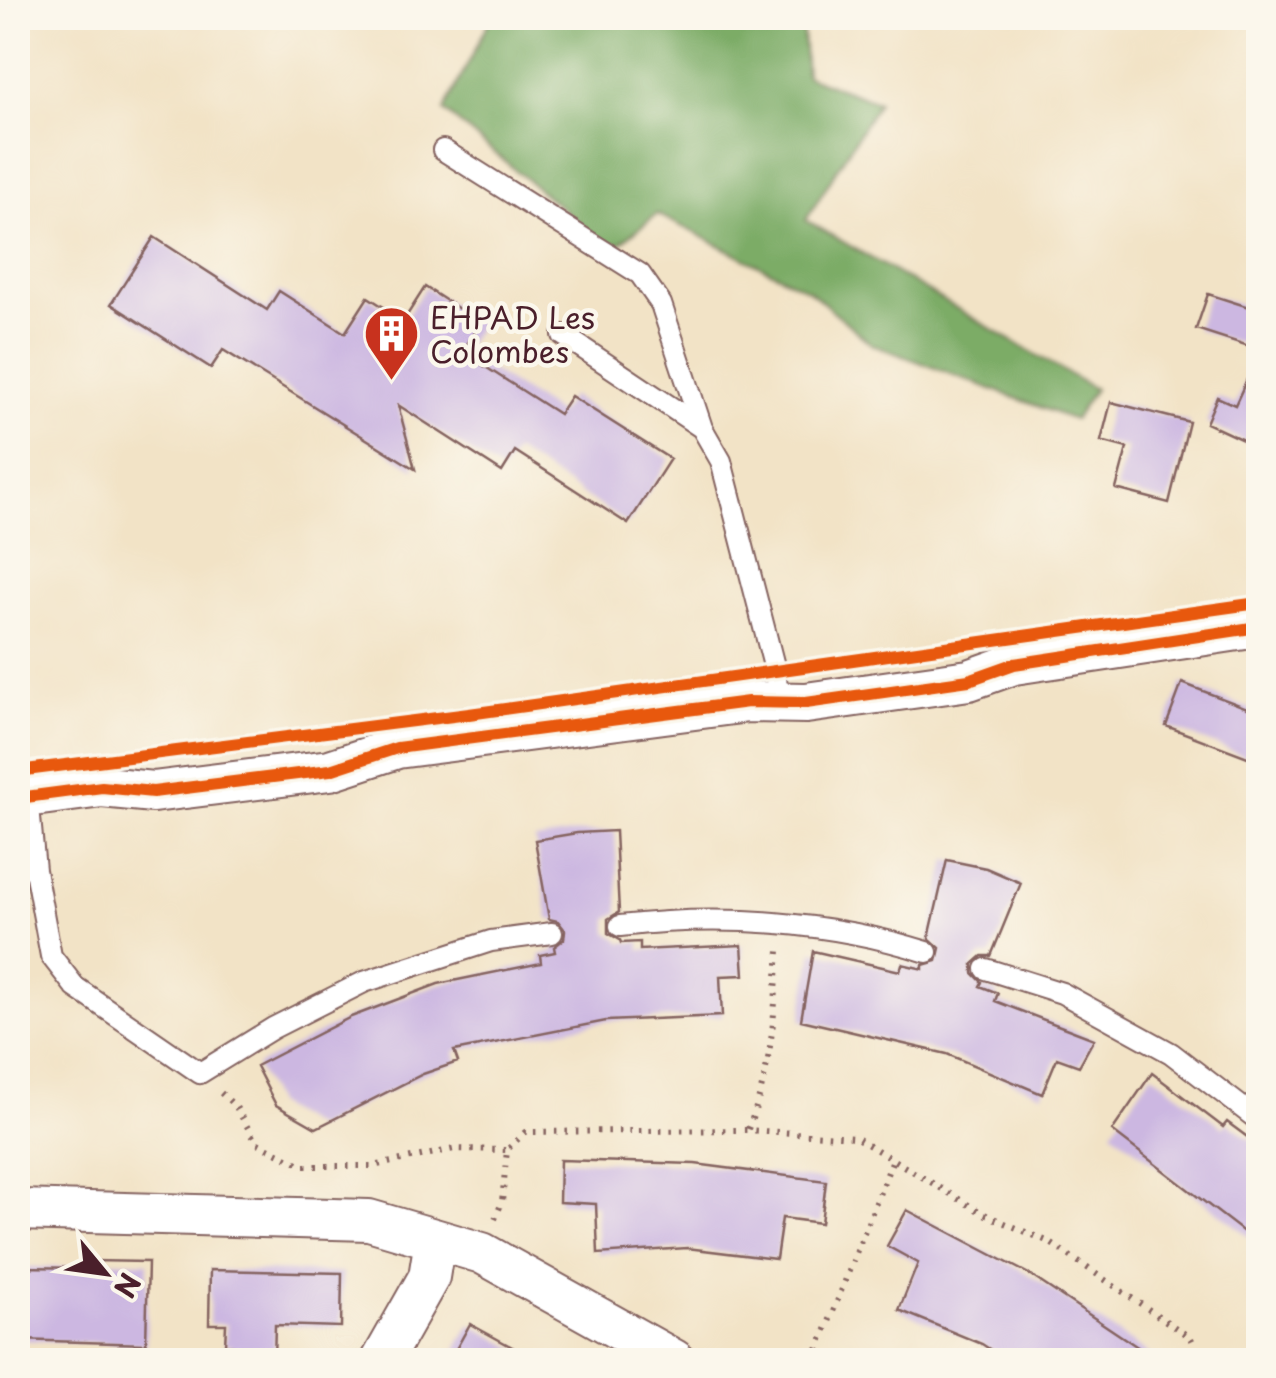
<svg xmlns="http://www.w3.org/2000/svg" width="1276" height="1378" viewBox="0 0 1276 1378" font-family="'Playpen Sans',sans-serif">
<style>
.forest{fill:#7cac66;stroke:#636648;stroke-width:2.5}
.building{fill:#ccb7e1}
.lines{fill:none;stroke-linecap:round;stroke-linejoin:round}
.lane-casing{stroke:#856461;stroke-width:24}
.street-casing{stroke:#856461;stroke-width:44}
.path{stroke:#856461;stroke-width:6;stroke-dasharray:2.5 8;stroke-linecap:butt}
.lane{stroke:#fff;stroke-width:20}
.street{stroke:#fff;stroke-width:40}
.cycleway-casing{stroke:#fbf7ec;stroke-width:19}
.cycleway{stroke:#e8590c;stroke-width:12}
.labels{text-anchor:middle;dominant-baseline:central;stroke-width:9;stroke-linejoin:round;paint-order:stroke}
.poi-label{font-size:30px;fill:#4a1f2b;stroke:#fbf7ec;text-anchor:start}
</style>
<rect width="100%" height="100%" fill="#fbf7ec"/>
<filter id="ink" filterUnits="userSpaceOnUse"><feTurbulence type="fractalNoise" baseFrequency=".01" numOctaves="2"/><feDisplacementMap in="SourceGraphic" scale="20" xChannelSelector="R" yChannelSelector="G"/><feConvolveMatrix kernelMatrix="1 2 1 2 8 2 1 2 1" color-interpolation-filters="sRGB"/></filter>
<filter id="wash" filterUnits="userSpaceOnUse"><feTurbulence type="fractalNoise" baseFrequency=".0048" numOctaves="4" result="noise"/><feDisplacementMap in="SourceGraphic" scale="40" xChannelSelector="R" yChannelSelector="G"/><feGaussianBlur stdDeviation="2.25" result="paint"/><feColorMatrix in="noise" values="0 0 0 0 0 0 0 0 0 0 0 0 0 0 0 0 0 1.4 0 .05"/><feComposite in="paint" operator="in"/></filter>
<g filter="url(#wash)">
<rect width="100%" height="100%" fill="#f2e3c6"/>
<!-- forest -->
<path class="forest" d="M491,18h311l4,58 72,26 -72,118 288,169 -20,31 -203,-76 -61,-53 -153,-77 -45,36 -168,-139z"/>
<g id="blocks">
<!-- building -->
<path class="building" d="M154,237l113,73 12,-19 66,42 23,-36 36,23 21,-33 56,36 -19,29 97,62 12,-18 99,63 -42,65 -113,-73 -13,21 -104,-67 17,64 -192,-119 -12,18 -100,-64z
M1208,294l50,16v39l-62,-20z
M1258,355v92l-52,-24 11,-26 18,8z
M1111,402l78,20 -20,81 -53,-14 11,-41 -26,-7z
M1182,683l76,29v49l-92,-35z
M615,831l4,81 -11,7v14l12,7 1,3 19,-1v8l102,-5 2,30 -24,1 2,40 -116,5 -152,30 4,11 -35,12 -107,54 -40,-23 -20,-39 95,-49 87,-33 103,-21 -1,-8 15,-3 -1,-5 10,-8 1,-9 -7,-9 -9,-2 -14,-79 42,-7z
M947,860l39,8 35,15 -30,73h-9l-9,8v9l9,9 -2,4 18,7 -3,8 99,38 -15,27 -22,-8 -15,36 -95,-40 -146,-34 12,-69 87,20 2,-7 21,5v-4l14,-4 3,-13 -11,-10z
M1152,1073l71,54 4,-5 31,23v98l-146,-112z
M560,1160l135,4 131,17 -5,42 -39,-5 -6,41 -89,-11 -89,6 -2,-50 -37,-2z
M907,1210l120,63 130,87h-151l-24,-16 -83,-34 19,-47 -31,-17z
M92,1261l56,1 -2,82 -128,-4v-73l74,1z
M210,1270l132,3 -1,54 -66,-2 -1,35h-42v-15h-7l1,-21h-17z
M470,1324l66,36h-86z"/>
</g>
</g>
<g filter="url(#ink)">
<use href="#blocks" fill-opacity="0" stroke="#856461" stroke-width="2.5"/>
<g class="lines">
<defs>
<path id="lane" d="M443,150l197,124 21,30 41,124
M563,335l139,93 19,33 54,209 4,33
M28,796l7,74 16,86 24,31 125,86 73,-45 91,-46 127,-41 61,-8
M620,926c101,-12 209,-5 307,26
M986,969l76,24 109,60 86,66"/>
<path id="street" d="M18,798l84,-11 51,5 177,-22 67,-22 351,-46 58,1 163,-23 45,-16 244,-37
M18,1210l351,10 113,33 192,107
M382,1360l47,-83 6,-37"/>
</defs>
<!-- lane casing -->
<use href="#lane" class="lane-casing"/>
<!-- street casing -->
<use href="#street" class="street-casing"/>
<!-- path -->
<path class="path" d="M221,1093l15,14 20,35 48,24h69l81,-17 53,1
M748,1129c24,-59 26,-114 31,-178
M495,1219l7,-17 5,-52 18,-18 222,-2 108,7 129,77 65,28 142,96 10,22
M814,1360l79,-201"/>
<!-- lane -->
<use href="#lane" class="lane"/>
<!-- street -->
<use href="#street" class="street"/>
<defs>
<path id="cycleway" d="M18,771l451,-57 789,-111
M18,798l84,-11 51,5 177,-22 67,-22 351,-46 58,1 163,-23 45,-16 244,-37"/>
</defs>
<!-- cycleway casing -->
<use href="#cycleway" class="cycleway-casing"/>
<!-- cycleway -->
<use href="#cycleway" class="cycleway"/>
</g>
</g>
<!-- icons -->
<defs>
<symbol id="building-pin" viewBox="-11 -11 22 30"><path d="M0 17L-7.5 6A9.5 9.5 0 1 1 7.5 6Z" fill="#c8321e" stroke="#fbf7ec"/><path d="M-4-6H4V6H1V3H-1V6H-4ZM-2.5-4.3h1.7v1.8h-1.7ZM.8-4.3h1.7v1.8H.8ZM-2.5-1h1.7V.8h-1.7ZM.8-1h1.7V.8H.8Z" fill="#fff"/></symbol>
</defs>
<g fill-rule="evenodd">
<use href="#building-pin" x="360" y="302" width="63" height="86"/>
</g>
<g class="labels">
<!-- poi labels -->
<g class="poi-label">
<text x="430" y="316">EHPAD Les<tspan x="430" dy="34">Colombes</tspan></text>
</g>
</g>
<!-- margin -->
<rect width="1276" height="1378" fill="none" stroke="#fbf7ec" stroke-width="60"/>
<!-- north arrow -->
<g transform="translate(105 1273) rotate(119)" stroke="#fbf7ec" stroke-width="8" paint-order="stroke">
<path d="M0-8L18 38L0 25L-18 38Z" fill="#4a1f2b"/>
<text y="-15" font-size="28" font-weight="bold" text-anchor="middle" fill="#4a1f2b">N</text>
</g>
</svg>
